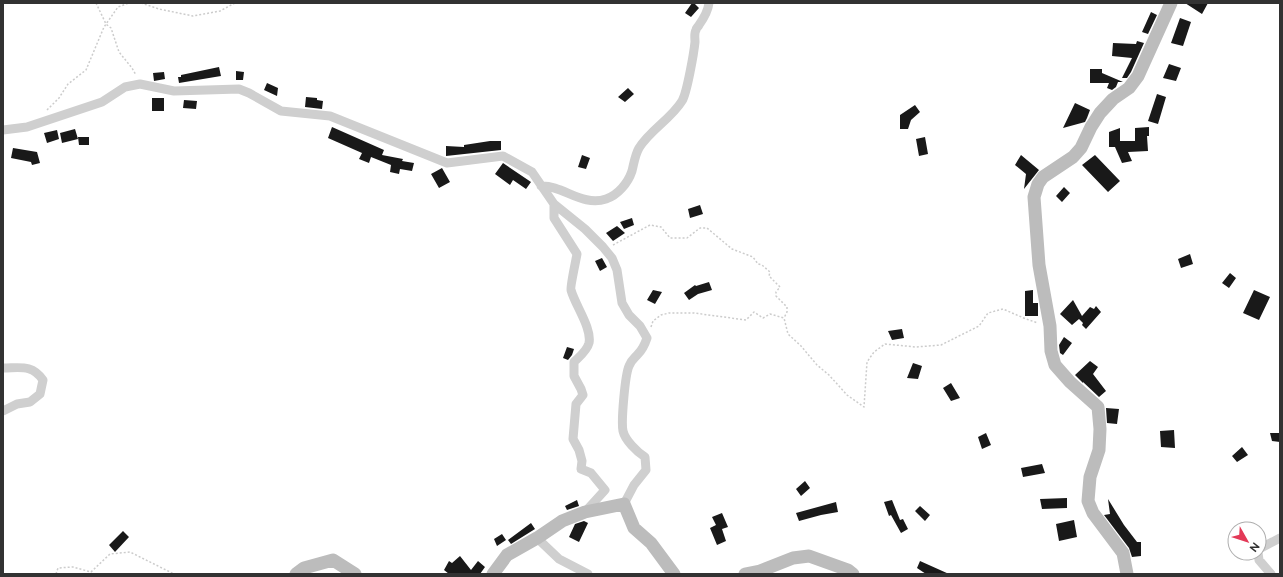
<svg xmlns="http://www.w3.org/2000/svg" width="1283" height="577" viewBox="0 0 1283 577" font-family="Raleway,sans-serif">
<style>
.building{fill:#191919}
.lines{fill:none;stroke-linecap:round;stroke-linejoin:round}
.path{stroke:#ccc;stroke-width:1.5;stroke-dasharray:2 2;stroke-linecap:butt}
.minor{stroke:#cfcfcf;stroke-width:9}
.secondary{stroke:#bcbcbc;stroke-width:13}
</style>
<rect width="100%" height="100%" fill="#fff"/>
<!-- building -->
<path class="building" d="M692,3h2l5,5 -8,9 -6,-4z
M1185,3h23l-6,11z
M1151,12l6,3 -9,19 -6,-2z
M1180,18l11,4 -8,24 -12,-3z
M1137,41l7,2 -13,29 -4,6h-5l10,-20 -20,-2 1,-13 23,1z
M1169,64l12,4 -5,13 -13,-3z
M219,67l2,9 -42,7 -1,-6h3v-2z
M1090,69h12v4l21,9h-5l-2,5 -4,3 -5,-2 2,-5h-19z
M236,71l8,1 -1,8h-7z
M164,72l1,7 -11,2 -1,-8z
M267,83l11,5 -1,8 -13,-6z
M628,88l6,6 -9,8 -7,-5z
M1157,94l9,3 -8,27 -10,-3z
M306,97l11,1v2l6,1 -1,8 -17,-2z
M152,98h12v13h-12z
M184,100l13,1 -1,8 -13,-1z
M1075,103l15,7 -3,8 -2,4 -22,6z
M915,105l5,7 -9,8 -3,9h-8v-14z
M332,127l52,23 -2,5 21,4 -1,2 12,2 -2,8 -12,-2 -1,5 -9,-2 1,-7 -20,-8 -2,6 -10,-4 3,-6 -34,-15z
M1149,127v9h-2l1,15 -20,1 4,9 -10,2 -7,-16h-6v-15l11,-4v13h15v-13z
M75,129l3,10 -16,4 -2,-10z
M57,130l2,9 -12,4 -3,-10z
M78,137h11v8h-10z
M925,137l3,17 -9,2 -3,-17z
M490,141h11v9l-55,6v-10l18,1v-2z
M13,148l24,4 3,11 -8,2 -1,-3 -20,-4z
M582,155l8,3 -4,11 -8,-2z
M1021,155l18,15 -15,19 2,-15 -11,-9z
M1095,155l25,26 -12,11 -26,-27z
M503,163l28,19 -5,7 -13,-9 -3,5 -15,-11z
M442,168l8,14 -11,6 -8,-14z
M1064,187l6,6 -8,9 -6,-6z
M700,205l3,9 -13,4 -2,-9z
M632,218l2,7 -10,4 -4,-7z
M617,226l8,7 -12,8 -7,-8z
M1190,254l3,10 -12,4 -3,-9z
M602,258l5,9 -7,4 -5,-10z
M1230,273l6,5 -7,10 -7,-5z
M709,282l3,8 -14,4 -9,6 -5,-7 11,-8 1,1z
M653,290l9,2 -7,12 -8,-4z
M1033,290v13h5v13h-13v-25z
M1254,290l16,7 -11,23 -16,-7z
M1073,300l9,16 8,-9 4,2 2,-3 5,6 -15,17 -4,-4 1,-2 -4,-4 -7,6 -12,-11z
M902,329l2,9 -12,2 -4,-9z
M1064,337l8,6 -9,12 -3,-2 -1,-8z
M567,347l7,2 -2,6 -4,5 -5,-2z
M1090,361l8,6 -5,7 13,17 -7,6 -16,-15v1l-8,-8z
M913,363l9,3 -4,13 -11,-1z
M951,383l9,15 -9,3 -8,-13z
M1106,408l13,1 -2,15 -10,-1z
M1174,430l1,18 -14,-1 -1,-16z
M986,433l5,12 -9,4 -4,-12z
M1270,433h10v9l-8,-1z
M1242,447l6,8 -11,7 -5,-6z
M1042,464l3,9 -22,4 -2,-9z
M805,481l5,7 -9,8 -5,-7z
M1067,498v10l-25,1 -2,-10z
M1108,499l16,26 13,17h4v14l-9,1 -3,-9 -25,-33 6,-1z
M577,500l2,6 -12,4 -2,-4z
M892,500l8,20 3,-1 5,10 -7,4 -10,-18 -2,1 -5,-14z
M836,502l2,10 -17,3 -22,6 -3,-8z
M920,506l10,9 -5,6 -10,-10z
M722,513l6,14 -6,2 4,12 -9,4 -7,-17 6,-3 -4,-8z
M1074,520l3,17 -18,4 -3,-17z
M584,521l4,2 -9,19 -10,-5 6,-13z
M531,523l4,6 -24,15 -3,-4z
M123,531l6,6 -14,15 -6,-7z
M502,534l4,6 -9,6 -3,-7z
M460,556l11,14 7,-9 7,6 -5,7h-31l-5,-4 5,-9 3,2z
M920,561l29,13h-23l-9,-6z"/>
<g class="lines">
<!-- path -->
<path class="path" d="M96,3l10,21 5,4 8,24 13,16 4,7
M141,3l18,6 34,7 27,-5 15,-8
M47,110l12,-12 9,-14 18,-14 18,-43 14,-20 11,-4
M613,245l37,-20 11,2 9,11h17l13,-10h7l25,21 21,8 5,7 4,1 8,7 -1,4 11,11 -4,5v4l11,11v5l-3,6
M651,327l2,-6 8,-6 8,-2h25l52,7 8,-8 9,6 7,-4 14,4 4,16 13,12 16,19 12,10 18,20 17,12 3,-45 7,-10 11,-8 31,3 25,-2 38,-19 9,-13 15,-4 23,10 12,4
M56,574l2,-6 15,-1 18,5 19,-18 20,-2 44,22"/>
<!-- minor -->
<path class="minor" d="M3,130l24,-3 75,-25 23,-15 15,-3 34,7 65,-2 10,4 32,18 49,5 117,47 56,-7 29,16 22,32 31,25 18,18 9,11 5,12 5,33 7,12 11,11 7,12c-2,6 -4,11 -9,16 -3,4 -7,6 -9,12 -4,9 -8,56 -6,65 2,9 14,21 22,26l1,13 -12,15 -10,19
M541,186c22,-1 41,21 65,13 12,-4 22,-16 26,-28 2,-8 3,-16 7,-23 11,-18 32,-29 43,-47 5,-8 12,-49 13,-59 0,-4 -1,-9 1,-12 0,-2 2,-3 3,-5 5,-7 9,-14 10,-22
M554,204v14l23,36c-1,6 -7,33 -6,36 4,15 21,38 18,53 -2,8 -10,14 -15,19v14l7,13 2,6 -7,9 -3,35 6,11 3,11 -1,8 10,4 14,17 -20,22
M3,368c17,0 29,-4 40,12l-3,14 -10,8 -13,2 -14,7
M537,538l22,21 29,15
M1259,549l21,-11
M1258,553l1,7 12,14"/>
<!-- secondary -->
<path class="secondary" d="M296,574l8,-6 29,-8 22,14
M493,574l14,-19 30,-17 25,-17 23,-9 39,-8 10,24 17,15 23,31
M745,574l15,-3 33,-13 16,-2 39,14 5,4
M1127,574l-4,-21 -30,-40 -5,-12 2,-24 9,-27 1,-21 -2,-22 -28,-25 -15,-17 -4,-14 -1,-25 -11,-61 -5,-68 4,-13 5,-7 30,-20 8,-9 10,-21 9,-14 13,-14 16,-11 9,-12 33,-73"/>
</g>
<!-- border -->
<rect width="1283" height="577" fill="none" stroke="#323232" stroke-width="8"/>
<!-- north arrow -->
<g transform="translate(1247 541) rotate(129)"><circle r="19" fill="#ffffff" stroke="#adadad"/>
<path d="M0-3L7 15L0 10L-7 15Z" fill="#e33957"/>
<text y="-6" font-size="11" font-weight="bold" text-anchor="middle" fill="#323232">N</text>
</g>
</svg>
